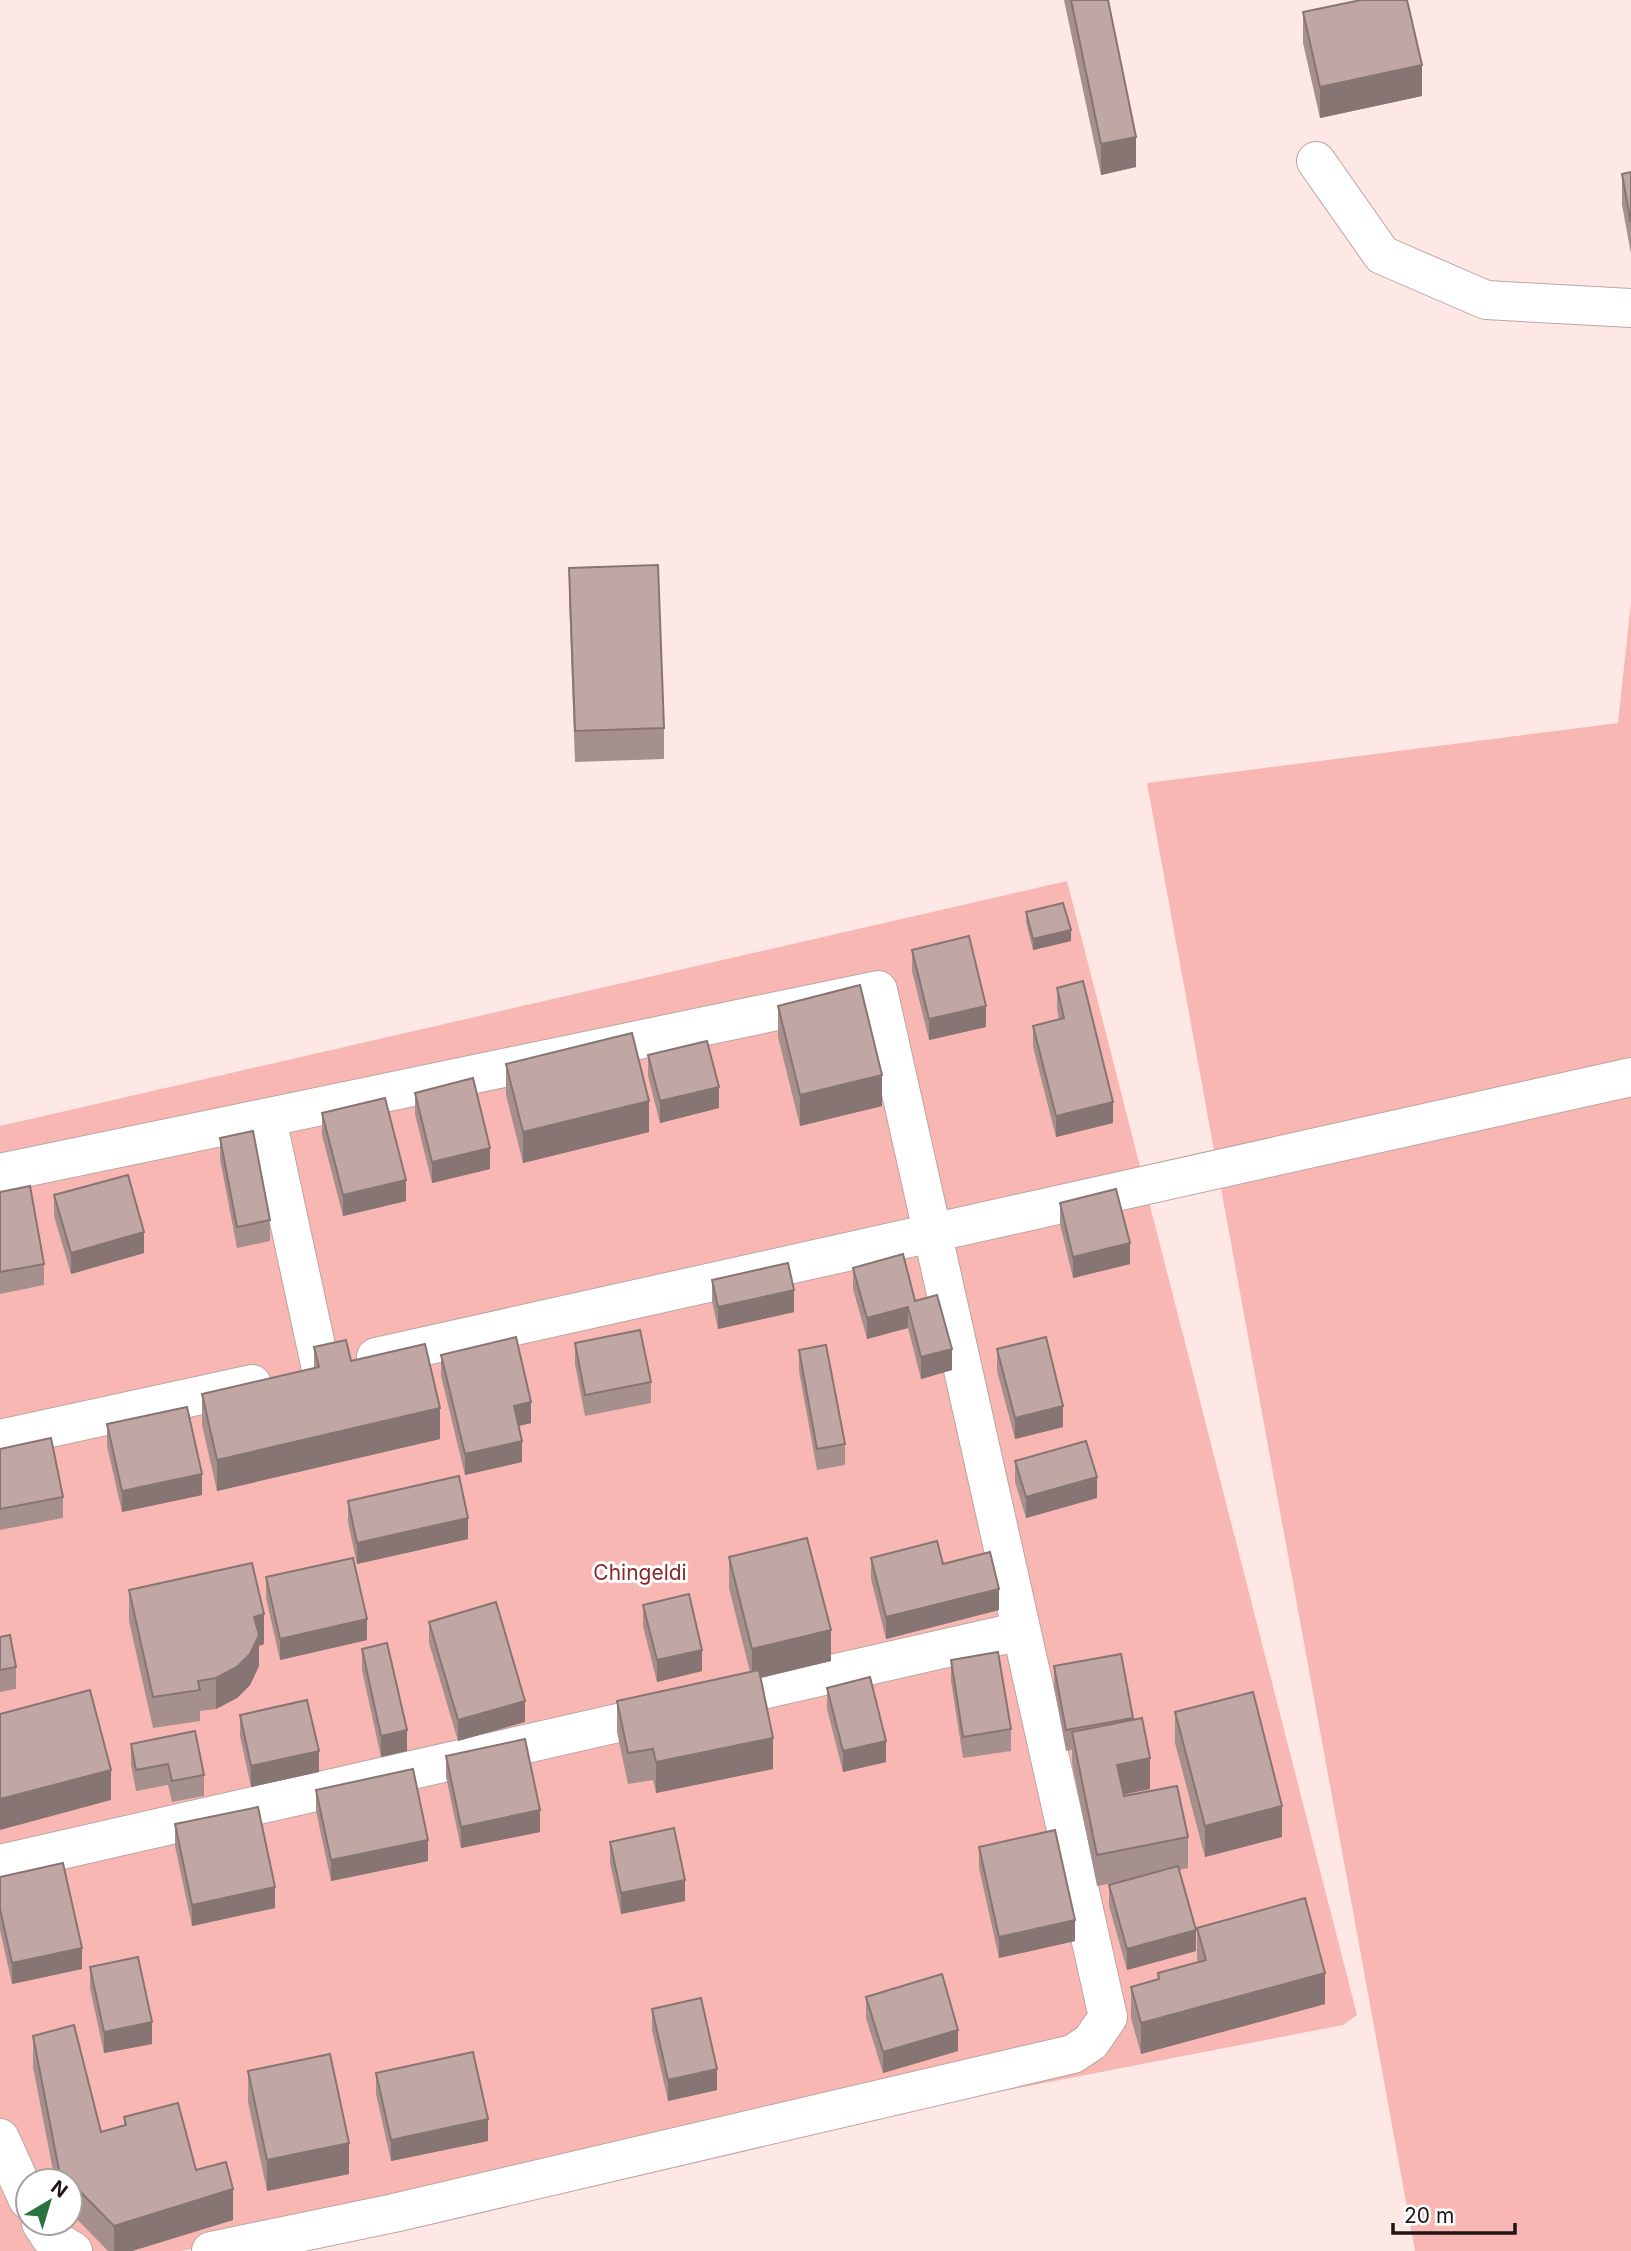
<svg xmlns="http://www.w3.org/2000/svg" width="1631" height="2251" viewBox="0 0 1631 2251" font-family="Inter,sans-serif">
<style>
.green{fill:#f8b7b2;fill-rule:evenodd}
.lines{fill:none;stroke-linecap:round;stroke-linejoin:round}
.street-casing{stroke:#bea4a2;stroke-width:40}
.street{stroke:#fff;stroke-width:38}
.wall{fill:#a6908d}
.shaded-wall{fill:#877573}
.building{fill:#c1a7a4;stroke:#877573;stroke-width:2}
.labels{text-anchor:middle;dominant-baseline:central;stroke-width:6;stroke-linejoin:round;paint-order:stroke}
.park-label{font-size:21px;fill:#87292a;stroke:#fff}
</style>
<rect width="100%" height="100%" fill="#fee8e6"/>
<!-- green -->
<path class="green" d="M1631,602v1649h-216l-268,-1468 471,-60z
M1067,881l290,1134 -14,10 -1162,226h-181v-1125zM28,2181h42v42h-42z"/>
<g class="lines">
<defs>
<path id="street" d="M1316,161l66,94 104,45 145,8
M267,1119l54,250
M0,1173l878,-183 230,1027 -17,25 -18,12 -679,159 -183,38
M376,1357l1255,-280
M0,1439l252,-55
M0,1864l1021,-233
M0,2138l28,62
M41,2223l9,14 23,14"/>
</defs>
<!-- street casing -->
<use href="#street" class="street-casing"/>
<!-- street -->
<use href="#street" class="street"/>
</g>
<!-- wall -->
<path class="wall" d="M1064,0h44l28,167 -35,8z
M1303,12l119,84 -102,22 -17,-75z
M1631,172v82l-9,-49v-31z
M569,568l95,160v31l-89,3 -6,-163z
M1026,912l45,29 -38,9 -7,-28z
M912,950l74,77 -57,13 -17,-69z
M1057,988l56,135 -57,14 -23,-90v-21l26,-7 -2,-10z
M778,1006l104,100 -82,20 -22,-89z
M648,1055l71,53 -59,15 -12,-47z
M506,1064l143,68 -126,31 -17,-68z
M415,1093l75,76 -58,14 -17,-69z
M322,1113l84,88 -63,15 -21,-81z
M220,1138l50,82v21l-33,7 -17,-89z
M0,1192l44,72v21l-44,9z
M54,1195l90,58 -73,21 -17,-58z
M1060,1203l70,61 -57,14 -13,-54z
M853,1268l62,33 37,69 -31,9 -13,-51 -41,11 -14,-50z
M712,1280l82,32 -76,17 -6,-28z
M575,1343l76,39v21l-66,13 -10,-52z
M314,1347l37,14 89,78 -223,52 -15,-66v-31l112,-26z
M997,1349l66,78 -48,12 -18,-68z
M799,1350l46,94v21l-28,5 -18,-99z
M441,1355l90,68 -12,3 3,36 -57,13 -24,-99z
M107,1424l95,71 -80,17 -15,-66z
M0,1449l63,48v21l-63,12z
M1015,1461l82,37 -71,20 -11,-36z
M348,1501l120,38 -111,25 -9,-42z
M729,1557l102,104 -70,17 12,91 -117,24 -3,-13 -25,4 -11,-52v-31l133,-29 -21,-84z
M871,1558l72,6 56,46 -113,29 -15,-60z
M266,1577l101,63 -87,20 -14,-62z
M129,1590l135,54 -5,2v20l-9,19 -13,13 -21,11 -16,2v10l-47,7 -24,-107z
M643,1605l59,66 -45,11 -14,-56z
M429,1622l96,100 -67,19 -29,-98z
M0,1637l16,30v22l-16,3z
M362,1649l45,102 -26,6 -19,-87z
M1121,1654l12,66 17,69 -27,5 1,2 64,41v31l-9,2 17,81 -69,19 -18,-64v-21l20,-5 -32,6 -25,-123v-13l-6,1 -12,-64v-21z
M951,1660l60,69v22l-48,7 -12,-77z
M827,1688l59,74 -43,10 -16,-63z
M1175,1712l107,125 -77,20 -30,-114z
M240,1715l79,57 -68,15 -11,-51z
M131,1744l73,31v21l-32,6 -4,-17 -32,6 -5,-26z
M446,1756l94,76 -79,16 -15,-71z
M316,1790l112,71 -97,20 -15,-70z
M175,1824l100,84 -83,18 -17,-80z
M610,1842l75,59 -64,13 -11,-51z
M979,1847l96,94 -76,17 -20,-90z
M0,1877l82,92 -70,15 -12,-54z
M1197,1928l128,76 -184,50 -10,-36v-31l27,-7v-7l40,-11 -1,-3z
M90,1967l62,77 -48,9 -14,-65z
M866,1997l92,54 -75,22 -17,-55z
M652,2009l65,81 -49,11 -16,-71z
M33,2036l68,96 23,-6v-9l72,53 37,50 -101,31h-24l-38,-39v-31h-15l-22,-114z
M248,2071l101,103 -82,17 -19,-89z
M376,2073l112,68 -97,20 -15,-67z"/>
<!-- shaded-wall -->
<path class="shaded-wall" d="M1422,65v31l-102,22v-31z
M1136,137v30l-35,8v-31z
M1071,930v11l-38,9v-11z
M986,1006v21l-57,13v-21z
M882,1075v31l-82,20v-31z
M719,1087v21l-59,15v-22z
M649,1101v31l-126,31v-31z
M1113,1102v21l-57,14v-21z
M490,1148v21l-58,14v-21z
M406,1180v21l-63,15v-21z
M144,1232v21l-73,21v-21z
M1130,1243v21l-57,14v-21z
M794,1290v22l-76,17v-22z
M908,1307v21l-41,11v-21z
M952,1349v21l-31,9v-22z
M531,1402v21l-17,4v-21z
M1063,1406v21l-48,12v-21z
M440,1408v31l-223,52v-31z
M522,1441v21l-57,13v-21z
M202,1474v21l-80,17v-21z
M1097,1477v21l-71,20v-21z
M468,1518v21l-111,25v-21z
M999,1589v21l-113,29v-22z
M264,1614v30l-5,2v20l-9,19 -13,13 -21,11v-31l38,-61z
M367,1619v21l-87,20v-21z
M831,1630v31l-79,19v-31z
M702,1650v21l-45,11v-22z
M525,1701v21l-67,19v-21z
M407,1730v21l-26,6v-21z
M773,1738v31l-117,24v-31z
M886,1741v21l-43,10v-21z
M319,1751v21l-68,15v-21z
M1150,1758v31l-33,7v-31z
M111,1770v30l-111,30v-31z
M1282,1806v31l-77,20v-31z
M540,1810v22l-79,16v-21z
M428,1840v21l-97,20v-21z
M685,1880v21l-64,13v-21z
M275,1887v21l-83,18v-21z
M1075,1920v21l-76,17v-21z
M1196,1930v21l-69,19v-21z
M82,1948v21l-70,15v-21z
M1325,1973v31l-184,50v-31z
M152,2022v22l-48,9v-21z
M958,2030v21l-75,22v-21z
M717,2069v21l-49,11v-21z
M488,2119v22l-97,20v-21z
M349,2143v31l-82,17v-31z
M233,2189v31l-101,31h-18v-25z"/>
<!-- building -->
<path class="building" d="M1071,0h37l28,137 -35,7z
M1361,0h46l15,65 -102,22 -17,-75z
M1631,172v51l-9,-49z
M658,565l6,163 -89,3 -6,-163z
M1063,903l8,27 -38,9 -7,-27z
M969,936l17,70 -57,13 -17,-69z
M1083,981l30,121 -57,14 -23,-90 31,-8 -7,-30z
M860,985l22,90 -82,20 -22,-89z
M632,1033l17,68 -126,31 -17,-68z
M707,1041l12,46 -59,14 -12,-46z
M473,1078l17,70 -58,14 -17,-69z
M385,1098l21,82 -63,15 -21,-82z
M253,1131l17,89 -33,7 -17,-89z
M128,1175l16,57 -73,21 -17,-58z
M30,1186l14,78 -44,8v-80z
M1116,1189l14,54 -57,14 -13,-54z
M903,1254l12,47 22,-6 15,54 -31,8 -13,-50 -41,11 -14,-50z
M788,1263l6,27 -76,17 -6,-27z
M640,1330l11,52 -66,13 -10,-52z
M516,1337l15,65 -17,4 8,35 -57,13 -24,-99z
M1046,1337l17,69 -48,12 -18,-69z
M346,1340l5,21 74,-17 15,64 -223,52 -15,-66 117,-27 -5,-20z
M826,1345l19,99 -28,5 -18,-99z
M187,1407l15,67 -80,17 -15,-67z
M51,1438l12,59 -63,12v-60z
M1086,1441l11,36 -71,20 -11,-36z
M459,1476l9,42 -111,25 -9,-42z
M807,1538l24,92 -79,19 -23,-92z
M937,1541l6,23 47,-12 9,37 -113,28 -15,-59z
M353,1558l14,61 -87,20 -14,-62z
M252,1563l12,51 -10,3 5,18 -9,19 -13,13 -21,11 -18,3 2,9 -47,7 -24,-107z
M689,1594l13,56 -45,10 -14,-55z
M496,1602l29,99 -67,19 -29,-98z
M10,1635l6,32 -16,3v-33z
M387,1643l20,87 -26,6 -19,-87z
M998,1652l13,77 -48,8 -12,-77z
M1121,1654l12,64 -67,12 -12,-64z
M759,1670l14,68 -117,24 -3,-13 -25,4 -11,-52z
M870,1677l16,64 -43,10 -16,-63z
M90,1690l21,80 -111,29v-85z
M1253,1692l29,114 -77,20 -30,-114z
M307,1700l12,51 -68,15 -11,-51z
M1142,1718l8,40 -33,7 7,31 53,-10 11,51 -91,18 -25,-123z
M195,1731l9,44 -32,6 -4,-17 -32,6 -5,-26z
M525,1739l15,71 -79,17 -15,-71z
M413,1769l15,71 -97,20 -15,-70z
M258,1807l17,80 -83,18 -17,-81z
M674,1828l11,52 -64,13 -11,-51z
M1055,1830l20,90 -76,17 -20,-90z
M63,1863l19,85 -70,15 -12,-54v-32z
M1178,1866l18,64 -69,19 -18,-64z
M1305,1898l20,75 -184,50 -10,-36 28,-8 -1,-6 48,-13 -9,-32z
M138,1957l14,65 -48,10 -14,-65z
M942,1974l16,56 -75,22 -17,-55z
M701,1998l16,71 -49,11 -16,-71z
M74,2025l27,107 25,-7 -2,-8 54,-14 18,67 30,-8 7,27 -119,37 -55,-56 -26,-134z
M473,2052l15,67 -97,21 -15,-67z
M330,2054l19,89 -82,17 -19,-89z"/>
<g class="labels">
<!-- park labels -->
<g class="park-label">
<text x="640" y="1572">Chingeldi</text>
</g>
</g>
<!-- north arrow -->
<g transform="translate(49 2202) rotate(38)"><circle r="33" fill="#ffffff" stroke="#a5a1a1" stroke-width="2"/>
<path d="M0-5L12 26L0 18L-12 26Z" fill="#2a7340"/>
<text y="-10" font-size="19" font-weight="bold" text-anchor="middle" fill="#1e1514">N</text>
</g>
<!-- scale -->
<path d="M1393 2223v10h122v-10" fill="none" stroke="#1e1514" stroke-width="3.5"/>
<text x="1404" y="2223" font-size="21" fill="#1e1514" stroke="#ffffff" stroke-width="5" paint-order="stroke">20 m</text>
</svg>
